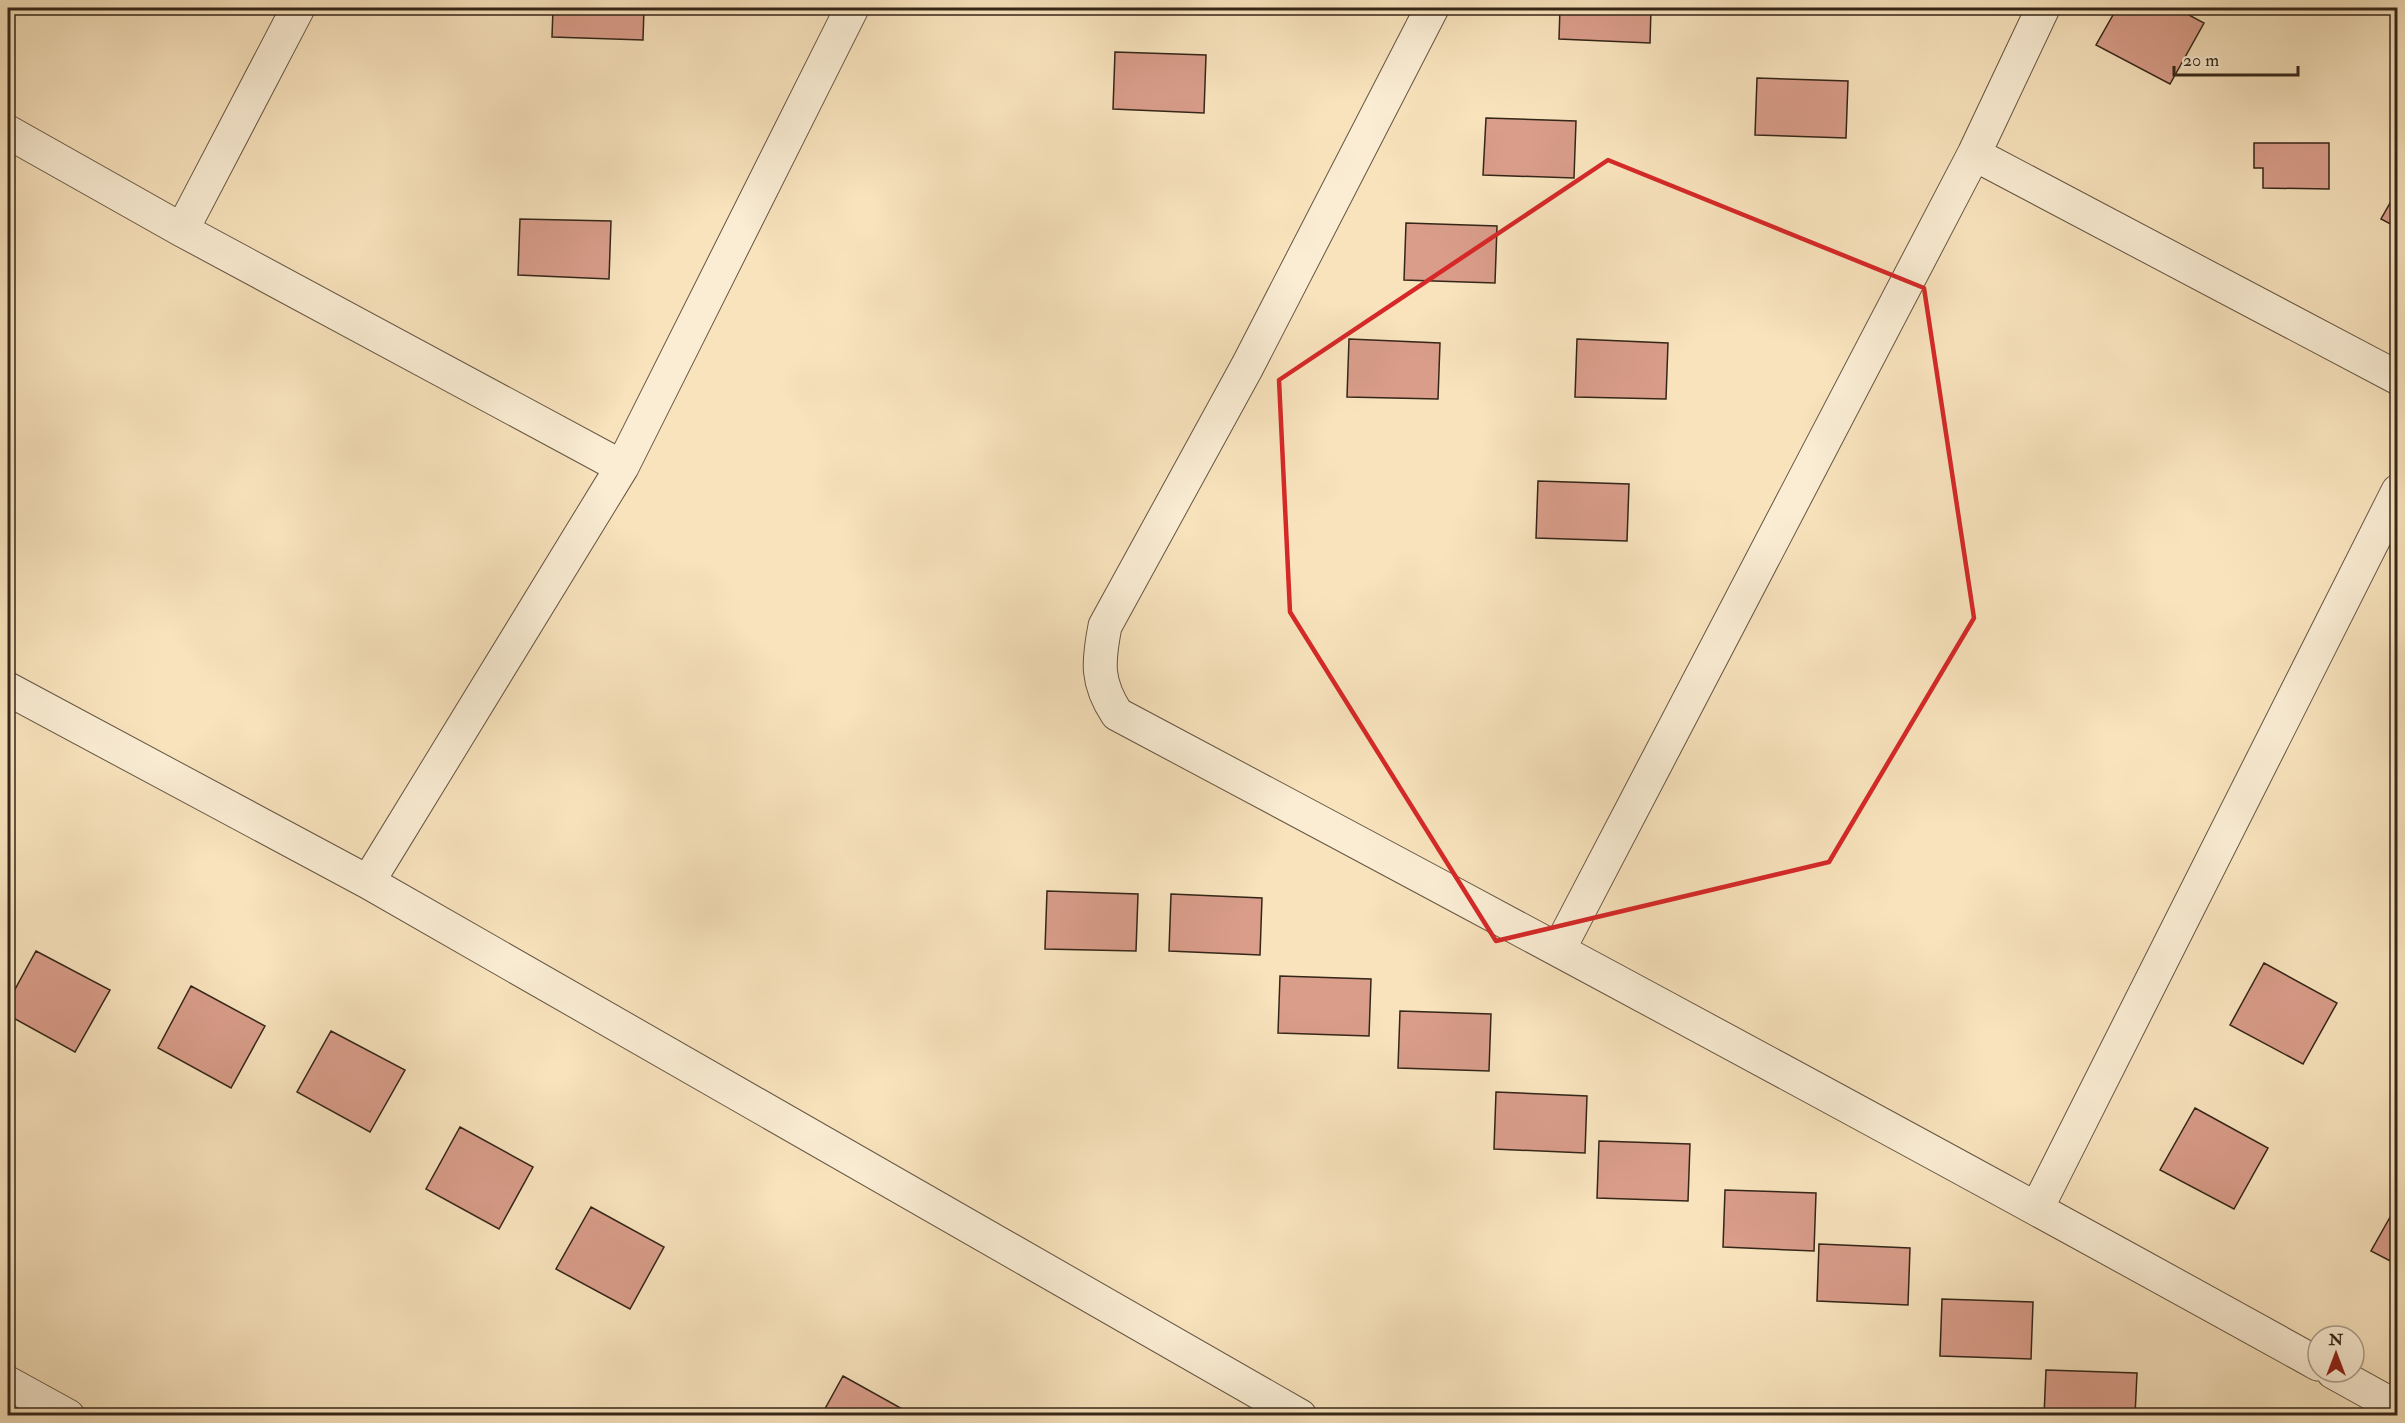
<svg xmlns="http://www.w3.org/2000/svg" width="2405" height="1423" viewBox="0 0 2405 1423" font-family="'IM FELL Double Pica',serif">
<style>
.building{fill:#d99d8a;stroke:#342618;stroke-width:1.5}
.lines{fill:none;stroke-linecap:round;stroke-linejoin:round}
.minor-casing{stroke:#655541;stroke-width:35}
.minor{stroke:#faedd4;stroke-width:33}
.marked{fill:none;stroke:#d62828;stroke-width:4.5;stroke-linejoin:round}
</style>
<rect width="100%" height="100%" fill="#f8e3bd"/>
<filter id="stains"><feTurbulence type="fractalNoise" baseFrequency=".00333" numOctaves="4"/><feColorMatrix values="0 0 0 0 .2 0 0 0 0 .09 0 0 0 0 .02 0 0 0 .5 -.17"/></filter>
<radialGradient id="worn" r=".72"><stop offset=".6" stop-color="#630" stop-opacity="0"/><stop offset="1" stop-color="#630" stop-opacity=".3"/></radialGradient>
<!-- building -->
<path class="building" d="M553,8h91l-1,32 -91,-3z
M1560,8h91l-1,35 -91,-4z
M2117,8h59l28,15 -34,61 -74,-39z
M1115,52l91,3 -2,58 -91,-4z
M1757,78l91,3 -2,57 -91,-3z
M1486,118l90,3 -2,57 -91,-3z
M2254,143h75v46l-66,-1v-20h-9z
M2398,189v39l-17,-9z
M520,219l91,2 -2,58 -91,-4z
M1406,223l91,3 -2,57 -91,-3z
M1349,339l91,4 -2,56 -91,-2z
M1577,339l91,4 -2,56 -91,-2z
M1538,481l91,3 -2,57 -91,-3z
M1047,891l91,3 -2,57 -91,-2z
M1171,894l91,4 -2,57 -91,-4z
M36,951l74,39 -35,62 -67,-37v-13z
M2264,963l73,40 -34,61 -73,-39z
M1280,976l91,3 -2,57 -91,-3z
M191,986l74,40 -34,62 -73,-40z
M1400,1011l91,3 -2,57 -91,-3z
M331,1031l74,39 -35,62 -73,-40z
M1496,1092l91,4 -2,57 -91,-4z
M2195,1108l73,40 -34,61 -74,-39z
M460,1127l73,40 -34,62 -73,-40z
M1599,1141l91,3 -2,57 -91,-3z
M1725,1190l91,3 -2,58 -91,-4z
M2398,1203v62l-27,-14z
M591,1207l73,40 -34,62 -74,-40z
M1819,1244l91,4 -2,57 -91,-4z
M1942,1299l91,3 -2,57 -91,-3z
M2046,1370l91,3 -2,43h-91z
M843,1376l72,40h-94z"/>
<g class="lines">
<defs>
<path id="minor" d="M1432,8l-185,359 -142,259c-7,36 -9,56 12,88 402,214 803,429 1201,650
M8,132l174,98 440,237
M1974,154l424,224
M182,230l116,-222
M8,689l360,193 932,534
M368,882l254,-415 230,-459
M1559,949l415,-795 69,-146
M2037,1208l361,-717
M2333,1372l65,36
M8,1383l60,33"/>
</defs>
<!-- minor casing -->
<use href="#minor" class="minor-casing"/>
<!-- minor -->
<use href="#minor" class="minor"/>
</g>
<!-- marked area -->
<path class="marked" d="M1608,160l316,128 50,330 -145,244 -333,79 -206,-329 -11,-232z"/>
<!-- margin -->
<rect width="2405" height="1423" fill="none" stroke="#f8e3bd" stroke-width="30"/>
<rect x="9" y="9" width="2387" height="1405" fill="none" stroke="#342618" stroke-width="3"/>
<rect x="15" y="15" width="2375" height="1393" fill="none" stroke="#342618" stroke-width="1.5"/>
<!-- north arrow -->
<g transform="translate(2336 1354)"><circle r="28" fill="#faedd4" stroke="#ab9d89" stroke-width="1.5"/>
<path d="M0-4.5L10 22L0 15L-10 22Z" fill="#8f2418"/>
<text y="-9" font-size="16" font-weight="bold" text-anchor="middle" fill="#342618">N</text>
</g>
<!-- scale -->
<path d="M2174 66v9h124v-9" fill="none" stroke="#342618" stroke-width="3"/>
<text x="2183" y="66" font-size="18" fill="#342618" stroke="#faedd4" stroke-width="4.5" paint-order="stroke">20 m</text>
<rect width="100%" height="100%" filter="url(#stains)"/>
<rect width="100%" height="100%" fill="url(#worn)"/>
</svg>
